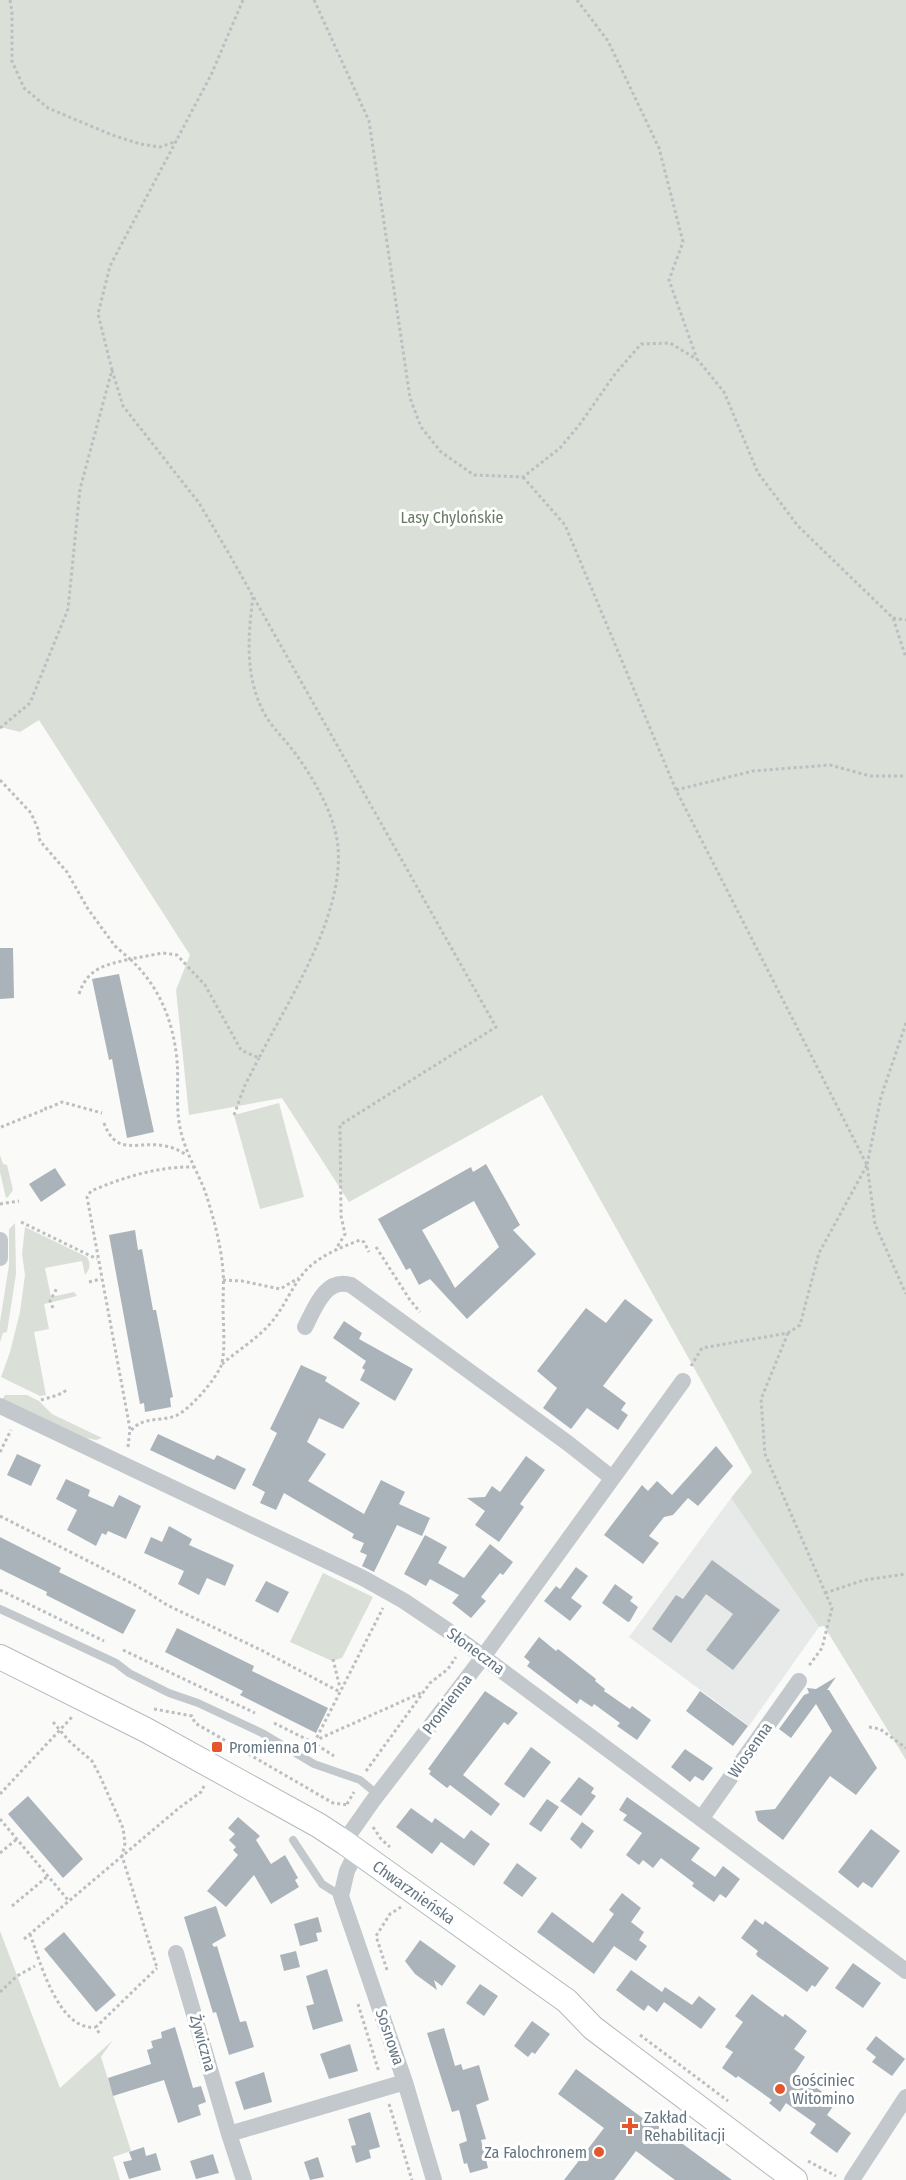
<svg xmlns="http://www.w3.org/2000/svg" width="906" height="2180" viewBox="0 0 906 2180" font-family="'Fira Sans Condensed',sans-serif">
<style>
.built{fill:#e8e9e9}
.green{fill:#dadfd7}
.building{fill:#aab3b9;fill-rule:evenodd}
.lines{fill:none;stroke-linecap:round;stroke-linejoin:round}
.secondary-casing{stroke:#b3babf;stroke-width:26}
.path{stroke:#bbbfc2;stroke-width:3;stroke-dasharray:3 3;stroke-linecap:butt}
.service{stroke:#c3c8cc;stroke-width:8}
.minor{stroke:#c3c8cc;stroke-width:16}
.secondary{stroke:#fff;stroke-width:24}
.poi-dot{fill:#e4572e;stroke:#fff;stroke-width:2}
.labels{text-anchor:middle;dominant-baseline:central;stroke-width:6;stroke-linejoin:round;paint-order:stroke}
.park-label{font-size:16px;fill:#687a64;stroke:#fff}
.street-label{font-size:16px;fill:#657683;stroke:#fff}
.poi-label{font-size:16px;fill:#657683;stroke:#fff;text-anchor:start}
</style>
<rect width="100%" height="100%" fill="#fafaf8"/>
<!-- built -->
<path class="built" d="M731,1498l88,129 -70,99 -120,-89z"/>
<!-- green -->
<path class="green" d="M0,0h906v1760l-82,-134 -5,1 -88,-129 21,-26 -210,-377 -193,107 -67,-104 -93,17 -13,-125 14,-35 -151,-235 -19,12 -20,-5z
M279,1103l25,94 -44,12 -26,-94z
M0,1155l3,9 4,1 6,25 -5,7 -2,1 -6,-26z
M15,1223l1,51 -9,58 -4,1 -3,9v-20l9,-57v-36z
M25,1227l62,30c4,7 3,12 -2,18l-3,-14 -37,7 6,29 23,-5 3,4 -33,8 5,25 -15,3 12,63 -6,1 -39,-19 9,-25 10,-40 5,-37 -3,-21z
M5,1395h22l12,6 13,13 50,24 -6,2 -10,-2 -84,-38z
M323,1573l50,24 -31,61 -10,3 -42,-19z
M0,1931l60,157 53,-48 -12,17 30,94 -18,6 7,23h-120z"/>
<!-- building -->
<path class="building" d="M0,948h13l1,50 -14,1z
M119,974l35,158 -27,6 -15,-79 -3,1 -17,-81z
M486,1164l34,61 -7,5 23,24 -69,65 -37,-40 -11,6 -9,-17 -4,2 -28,-51 93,-52 2,5zM474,1201l25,46 -44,41 -33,-58z
M55,1168l11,17 -25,17 -12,-18z
M135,1230l3,20 4,-1 11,61h3l17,87 -3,1 1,9 -26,5 -1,-9 -4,1 -31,-169z
M625,1299l28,21 -50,66 23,17 -5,7 7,5 -10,15 -31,-22 -16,21 -28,-21 14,-20 -20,-17 49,-63 20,15z
M344,1321l18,12 -3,6 54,30 -18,32 -35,-21 5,-10 -3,-2 4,-7 -33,-23z
M301,1365l26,12 -2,4 35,22 -17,26 -24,-11 -12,24 19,12 -18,27 56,33 17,-34 24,12 -6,12 31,14 -8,18 -25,-11 -23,47 -12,-6 5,-11 -7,-3 4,-9 -12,-5 2,-4 -70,-41 -8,17 -16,-7 5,-11 -13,-7 25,-52 -7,-4z
M158,1434l56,26 3,-5 29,14 -11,21 -85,-40z
M716,1446l17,20 -35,40 -10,-8 -15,17 -9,2 -15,19 10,7 -16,21 -39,-29 38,-50 6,6 9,-10 15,14z
M17,1454l24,11 -10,21 -24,-11z
M526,1456l19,14 -25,34 4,3 -25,35 -24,-17 10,-14 -18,-13 18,-1 7,-11 8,6z
M66,1479l24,11 -2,6 25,11 6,-12 22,11 -15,33 -18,-8 -2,4 -4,-2 -6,13 -29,-16 10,-20 -21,-11z
M169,1526l23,13 -3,6 45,20 -9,21 -18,-8 -8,17 -21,-11 6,-13 -40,-18 7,-16 11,5z
M425,1535l22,12 -9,16 26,15 26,-34 23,18 -10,13 -3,-2 -19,24 5,4 -15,17 -19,-15 7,-8 -29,-16 -4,7 -22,-12z
M0,1537l61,31 -2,4 77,38 -13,24 -77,-39 1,-3 -47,-23z
M712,1560l68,50 -47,60 -27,-20 27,-36 -27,-20 -35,49 -19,-14 24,-34 7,4z
M576,1567l12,9 -17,22 11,8 -12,15 -26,-20 12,-15 4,3z
M266,1581l23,11 -11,21 -23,-12z
M615,1584l18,13 -3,4 8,6 -8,14 -2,1 -26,-19z
M177,1628l77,38 -2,5 76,37 -12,25 -76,-38 3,-4 -78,-39z
M539,1637l17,14 2,-2 38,30 -1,2 10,8 -1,2 26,18 2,-3 19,14 -14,20 -20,-14 3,-3 -26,-19 -2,3 -12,-8 -3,5 -50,-38 3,-4 -6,-5z
M836,1677l-9,13h2l48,78 -21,27 -26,-19 -47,64 -25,-19 -3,-10 20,-2 57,-78 -16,-27 -25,34 -12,-9 25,-34 5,-2 -2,-5 9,1z
M485,1691l33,22 -10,12 -4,-3 -41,53 37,29 -9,12 -41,-31 -3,3 -18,-14 2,-3 -3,-2z
M700,1691l48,35 -15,20 -47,-35z
M531,1747l20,15 -27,36 -20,-14z
M685,1749l28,19 -10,13 -8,-5 -5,6 -19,-15z
M579,1777l15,11 -3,5 5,3 -15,20 -21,-15z
M28,1796l55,63 -20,19 -55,-64z
M627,1797l73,51 -9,12 24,17 8,-11 17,13 -14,19 -6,-4 -6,8 -22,-16 2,-3 -33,-25 -8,10 -10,-8 -4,5 -13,-10 16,-22 -19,-13 4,-5 -8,-5z
M547,1799l12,8 -18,25 -12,-8z
M411,1808l21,15 3,-5 29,21 7,-9 19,14 -16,22 -33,-24 -9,12 -36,-27z
M238,1817l22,19 -4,4 15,24 14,-9 13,23 -3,2 4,7 -28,17 -17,-29 -28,32 -19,-16 31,-36 -5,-5 3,-3 -7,-7 6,-6 -7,-6z
M582,1822l12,9 -13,18 -11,-10z
M871,1829l29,22 -28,37 -9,-6 -5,6 -20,-16z
M517,1863l20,15 -15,19 -19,-14z
M622,1893l19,15 -10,14 13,10 -5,8 8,6 -11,15 -22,-15 -20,28 -57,-42 15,-20 41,31 21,-29 -5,-4z
M216,1906l10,30 -14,8 2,3 3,-1 23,76 6,-1 8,26 -25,8 -13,-43 -3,1 -29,-96z
M318,1917l4,15 -6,1 2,8 -18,5 -6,-22z
M755,1919l8,6 2,-4 64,47 -14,19 -3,-2 -5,7 -50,-36 -1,-2 2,-3 -17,-13z
M64,1932l52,63 -20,17 -52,-63z
M420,1940l36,26 -14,20 -8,-6 3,10 -22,-16 -10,-13z
M296,1951l4,16 -16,4 -4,-16z
M853,1963l28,20 -18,25 -28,-20z
M327,1969l16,52 -30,9 -7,-24 8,-2 -8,-28z
M631,1970l31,22 3,-5 27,18 7,-9 17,13 -15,20 -37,-27 -7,10 -9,-7 -4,6 -28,-21z
M480,1984l18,12 -14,20 -18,-13z
M752,1994l31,23 2,-3 22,17 -13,18 11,8 -10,15 41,30 -9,13 24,18 -14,20 -27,-20 6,-9 -30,-21 -6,9 -11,-9 3,-3 -34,-24 -2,2 -14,-10 11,-16 -8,-5 18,-25 -8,-6z
M532,2021l18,13 -15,20 -3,-2 -4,5 -14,-11z
M175,2027l18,61 8,-2 5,16 -8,3 3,10 -23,8 -14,-43 -51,16 -5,-18 43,-14 -4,-14 6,-2 -2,-7 11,-3 -1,-6z
M444,2028l11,38 6,-2 2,6 16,-5 10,35 -13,5 10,34 -5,1 7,28 -18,5 -3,-10 -3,1 -5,-20 8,-3 -8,-31 -7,2 -25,-79z
M876,2036l29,23 -13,17 -20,-14 4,-5 -10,-8z
M350,2044l8,27 -29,8 -9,-25z
M576,2069l72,53 2,-2 82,60h-57l-39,-29 -22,29h-50l40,-52 -46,-34z
M264,2072l8,30 -28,8 -9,-28z
M370,2112l10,35 -11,3 2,8 -15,5 -5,-17 5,-1 -8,-26z
M144,2147l2,9 10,-3 5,17 -32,9 -6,-17 9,-2 -3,-8z
M213,2154l6,19 -23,6 -6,-18z
M318,2157l6,20 -14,3 -6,-18z"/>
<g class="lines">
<defs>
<g id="secondary">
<path id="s1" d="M0,1657l146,73 172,95 26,17 223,159 26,27 202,152"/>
</g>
</defs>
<!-- secondary casing -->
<use href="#secondary" class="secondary-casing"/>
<!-- path -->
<path class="path" d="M10,0l2,11v50l12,27 24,20 64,27 28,9 20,3 17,-6
M314,0l55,121 41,277 11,29 20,25 33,23 49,2 37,-29 20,-24 35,-50 26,-30 29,-1 28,17 26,32 34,81 40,53 95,92 13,40
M577,0l31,41 51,107 24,94 -14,38 28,79
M112,370l11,36 76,97 29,49 268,475 -156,98 1,91 4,18 -9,15
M523,477l42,48 111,265 191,375
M893,618l13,2
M0,728l30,-25 38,-94 12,-120 32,-119 -14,-56 12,-48 101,-191 32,-75
M0,780l31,33 7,16 2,12 27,31 21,37 27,37 15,13 33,-6 14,2 28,30 36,65 18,8c30,-59 85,-142 79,-211 -3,-32 -24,-68 -43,-94 -11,-15 -25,-27 -33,-44 -17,-35 -14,-74 -9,-112
M676,790l77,-19 77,-6 40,11h36
M79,994c9,-27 27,-29 51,-35 29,27 43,61 47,101 2,24 -2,48 4,72 5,21 16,39 24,59 8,25 16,53 18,80 1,12 0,24 0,36 0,16 3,45 -2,59 -6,14 -32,45 -46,50 -17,6 -33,0 -45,16
M906,1023l-25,74 -14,68 8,59 31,70
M45,1107l1,2 16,-7 40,11
M234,1115l11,-30 14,-27
M104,1123c13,35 34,17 61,23 8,1 15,5 22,9
M1,1127l45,-18
M0,1204l19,-3
M21,1222l76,37
M376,1247l34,53 10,12
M223,1280l19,1 38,8 19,-11
M89,1282l12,-3
M53,1308l-3,-7 7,-13
M788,1333l-27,66 4,55 67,154 -10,40 -14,19
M222,1364c15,-13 33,-24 46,-38 14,-15 20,-31 31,-47 14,-21 38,-30 61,-39l4,2 5,10
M691,1366l11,-18 86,-15 12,-8 19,-72 48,-88
M41,1400l17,-5 9,-5
M128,1447l2,-18 -43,-232 4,-6c33,-14 68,-25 104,-24
M0,1452l11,-22
M0,1516l137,70 30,19 96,46 77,41
M0,1590l104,51
M825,1593l39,-13 42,-6
M123,1650l132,63
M333,1659l7,29
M154,1709l38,7 3,7 138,80 15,2
M53,1722l16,19 23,20 7,13 24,54 2,15 -3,13 35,112
M274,1723l40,20 20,13
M869,1727l11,2 26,19
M314,1741l109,-49
M314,1743l69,-135
M366,1771l64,-88 18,-14 8,-12
M0,1794l73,-78
M347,1804l7,-12
M0,1819l68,81
M373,1827l8,12 9,8
M0,1853l17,-14
M12,1906l36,-30
M30,1934c10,28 29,98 66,93
M24,1939l155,-131 22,-16 3,-6
M387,1970l-11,-34 14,-22 11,-7
M0,1992l17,-16 18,-10
M358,2004l21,68
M99,2033l-3,-6 61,-59
M640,2035l88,66
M389,2104l23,76
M808,2161l28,15"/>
<!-- service -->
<path class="service" d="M0,1609l116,54 13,10 40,20 29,10 64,30 52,31 46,16 18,15
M293,1840l29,44 19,12"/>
<!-- minor -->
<path class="minor" d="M0,1240v18
M305,1327c10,-19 20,-50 46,-42l218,159 43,34
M0,1406l363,172 41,23 43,29 459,341
M701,1819l98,-138
M344,1842l28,-40 111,-145 200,-276
M357,1851l-10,20 -6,25 64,186 29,98
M176,1953l53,181
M244,2180l-15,-46 176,-52
M852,2180l54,-83"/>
<!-- secondary -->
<use href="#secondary" class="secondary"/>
</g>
<!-- markers -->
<g class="poi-dot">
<rect x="211" y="1741" width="12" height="12" rx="3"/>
<circle cx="780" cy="2089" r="6"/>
<path d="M627 2117h6v6h6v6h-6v6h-6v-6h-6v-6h6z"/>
<circle cx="599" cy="2152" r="6"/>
</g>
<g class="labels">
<!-- park labels -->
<g class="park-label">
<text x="452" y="517">Lasy Chylońskie</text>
</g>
<!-- street labels -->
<g class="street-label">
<text transform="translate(476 1651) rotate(36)">Słoneczna</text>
<text transform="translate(447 1704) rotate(-53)">Promienna</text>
<text transform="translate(750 1750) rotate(-55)">Wiosenna</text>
<text stroke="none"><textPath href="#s1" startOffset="477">Chwarznieńska</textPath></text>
<text transform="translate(390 2037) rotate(71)">Sosnowa</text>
<text transform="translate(203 2043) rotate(74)">Żywiczna</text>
</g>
<!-- poi labels -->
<g class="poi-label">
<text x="229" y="1747">Promienna 01</text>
<text x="792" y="2080">Gościniec<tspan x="792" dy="18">Witomino</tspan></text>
<text x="644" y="2117">Zakład<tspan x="644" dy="18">Rehabilitacji</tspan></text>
<text x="587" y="2152" text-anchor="end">Za Falochronem</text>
</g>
</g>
</svg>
